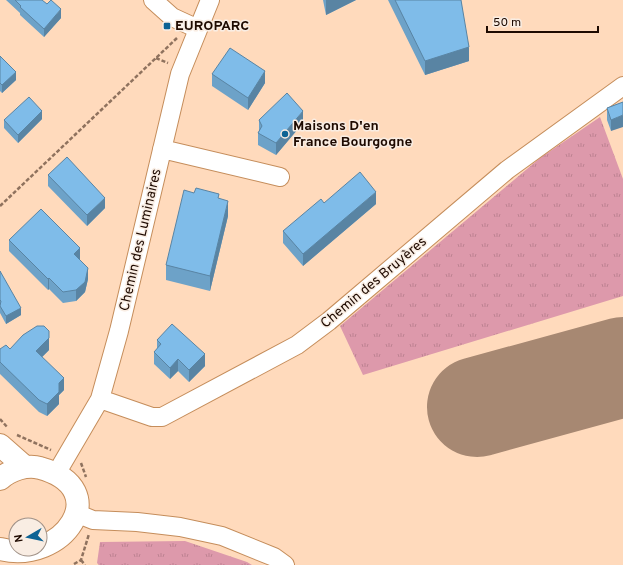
<svg xmlns="http://www.w3.org/2000/svg" width="623" height="565" viewBox="0 0 623 565" font-family="Overpass,sans-serif">
<style>
.grass{fill:url(#grass-tufts)}
.lines{fill:none;stroke-linecap:round;stroke-linejoin:round}
.runway{stroke:#a78872;stroke-width:100}
.street-casing{stroke:#c58d5b;stroke-width:20}
.secondary-casing{stroke:#c58d5b;stroke-width:24}
.path{stroke:#8f725e;stroke-width:2.5;stroke-dasharray:4 2;stroke-linecap:butt}
.street{stroke:#fff;stroke-width:18}
.secondary{stroke:#fff;stroke-width:22}
.wall{fill:#6da2c8}
.shaded-wall{fill:#5984a3}
.building{fill:#7fbce9;stroke:#5984a3}
.poi-dot{fill:#0e6394;stroke:#f9ede3;stroke-width:1.5}
.labels{text-anchor:middle;dominant-baseline:central;stroke-width:3;stroke-linejoin:round;paint-order:stroke}
.poi-label{font-size:14px;font-weight:bold;fill:#1e0a00;stroke:#f9ede3;text-anchor:start}
.street-label{font-size:14px;fill:#1e0a00;stroke:#f9ede3}
</style>
<defs>
<pattern id="grass-tufts" width="24" height="20" patternUnits="userSpaceOnUse"><rect width="24" height="20" fill="#dd99ab"/><path d="M3 7l-1-3M5 7V3M7 7l1-3M15 17l-1-3M17 17v-4M19 17l1-3" fill="none" stroke="#bd8291"/></pattern>
</defs>
<rect width="100%" height="100%" fill="#ffdabc"/>
<!-- grass -->
<path class="grass" d="M600,117l23,62v117l-260,79 -23,-49 200,-168z
M185,541l62,21 5,3h-153l-2,-2 3,-21z"/>
<g class="lines">
<!-- runway -->
<path class="runway" d="M477,407l146,-40"/>
<defs>
<path id="street" d="M153,0l19,17 26,12
M162,149l118,28
M100,399l52,18h10l135,-72 32,-24 178,-151 116,-84
M56,474l44,-75 19,-68 61,-257 30,-74
M78,514l15,6 44,2 43,5 42,9 52,21 11,8"/>
<path id="secondary" d="M0,445l25,22
M0,479c10,-9 27,-15 40,-11 76,21 23,97 -40,81"/>
</defs>
<!-- street casing -->
<use href="#street" class="street-casing"/>
<!-- secondary casing -->
<use href="#secondary" class="secondary-casing"/>
<!-- path -->
<path class="path" d="M156,58l12,5
M0,206l177,-168
M0,419l8,9
M17,435l34,15
M81,463l5,14
M81,560l4,5
M74,564l7,-4 8,-26"/>
<!-- street -->
<use href="#street" class="street"/>
<!-- secondary -->
<use href="#secondary" class="secondary"/>
</g>
<!-- wall -->
<path class="wall" d="M6,0h36l19,18 -17,19 -24,-22v-2z
M323,0h33l-30,15z
M388,0h73l8,61 -44,14z
M0,56l16,24 -14,13 -2,-2z
M212,74l53,9 -17,27 -36,-24z
M623,102l-12,29 -4,-11v-12z
M42,119l-24,24 -14,-15v-8z
M259,120l44,3 -27,32 -18,-10v-12l1,-2z
M48,175l57,33 -18,18 -39,-40z
M219,199l9,17 -18,75 -44,-11v-15z
M324,203l52,1 -73,62 -20,-23v-12z
M9,240l71,19 -1,1 9,19 -3,13 -9,9 -13,2 -14,-14 -1,1 -39,-39z
M0,271l21,44 -15,9 -6,-11z
M157,340l48,26 -16,16 -11,-11 -8,8 -16,-15v-12l3,-3z
M0,349h10l39,1 -7,7 22,33 -5,5v9l-12,12 -8,-4 -39,-38z"/>
<!-- shaded-wall -->
<path class="shaded-wall" d="M326,0h30l-30,15z
M61,9v9l-17,19v-8z
M469,47v14l-44,14v-14z
M265,71v12l-17,27v-12z
M16,72v8l-14,13v-8z
M42,111v8l-24,24v-8z
M303,111v12l-27,32v-12z
M623,115v12l-12,4v-11z
M376,192v12l-73,62v-12z
M105,198v10l-18,18v-11z
M228,201v15l-18,75v-15z
M80,248v11l-6,6v-11z
M88,268v11l-3,13 -9,9v-11z
M49,278v11l-1,1v-11z
M21,308v7l-15,9v-8z
M49,338v12l-13,13v-12z
M205,354v12l-16,16v-12z
M178,359v12l-8,8v-11z
M64,378v12l-5,5v9l-12,12v-12l12,-21z"/>
<!-- building -->
<path class="building" d="M15,0h27l5,4 4,-4 10,9 -17,20 -24,-22 1,-1z
M395,0h66l8,47 -44,14z
M230,48l35,23 -17,27 -36,-24z
M0,56l16,16 -14,13 -2,-2z
M287,93l16,18 -27,32 -18,-10 4,-7 -3,-6z
M29,97l13,14 -24,24 -14,-15z
M623,102v13l-12,5 -4,-12z
M67,157l38,41 -18,17 -39,-40z
M360,172l16,20 -73,62 -20,-23 38,-32 3,4z
M196,188l23,6 -1,4 10,3 -18,75 -44,-11 18,-75 10,3z
M41,209l39,39 -6,6 14,14 -3,14 -9,8 -13,2 -14,-14 -1,1 -39,-39z
M0,271l21,37 -15,8 -6,-10 1,-5 -1,-1z
M172,324l33,30 -16,16 -11,-11 -8,9 -16,-16 7,-8 -4,-4z
M37,326h7l5,5v7l-13,13 28,27 -5,5v9l-12,12 -8,-4 -39,-38v-13l6,-4 4,4 13,-14z"/>
<!-- markers -->
<g class="poi-dot">
<rect x="163" y="22" width="8" height="8" rx="2"/>
<circle cx="285" cy="134" r="4"/>
</g>
<g class="labels">
<!-- poi labels -->
<g class="poi-label">
<text x="175" y="26">EUROPARC</text>
<text x="293" y="126">Maisons D'en<tspan x="293" dy="16">France Bourgogne</tspan></text>
</g>
<!-- street labels -->
<g class="street-label">
<text transform="translate(141 240) rotate(-77)">Chemin des Luminaires</text>
<text transform="translate(374 283) rotate(-40)">Chemin des Bruyères</text>
</g>
</g>
<!-- north arrow -->
<g transform="translate(28 537) rotate(261)"><circle r="19" fill="#f9ede3" stroke="#a19288"/>
<path d="M0-3L7 15L0 10L-7 15Z" fill="#0e6394"/>
<text y="-6" font-size="11" font-weight="bold" text-anchor="middle" fill="#1e0a00">N</text>
</g>
<!-- scale -->
<path d="M487 26v6h111v-6" fill="none" stroke="#1e0a00" stroke-width="2"/>
<text x="493" y="26" font-size="12" fill="#1e0a00" stroke="#f9ede3" stroke-width="3" paint-order="stroke">50 m</text>
</svg>
